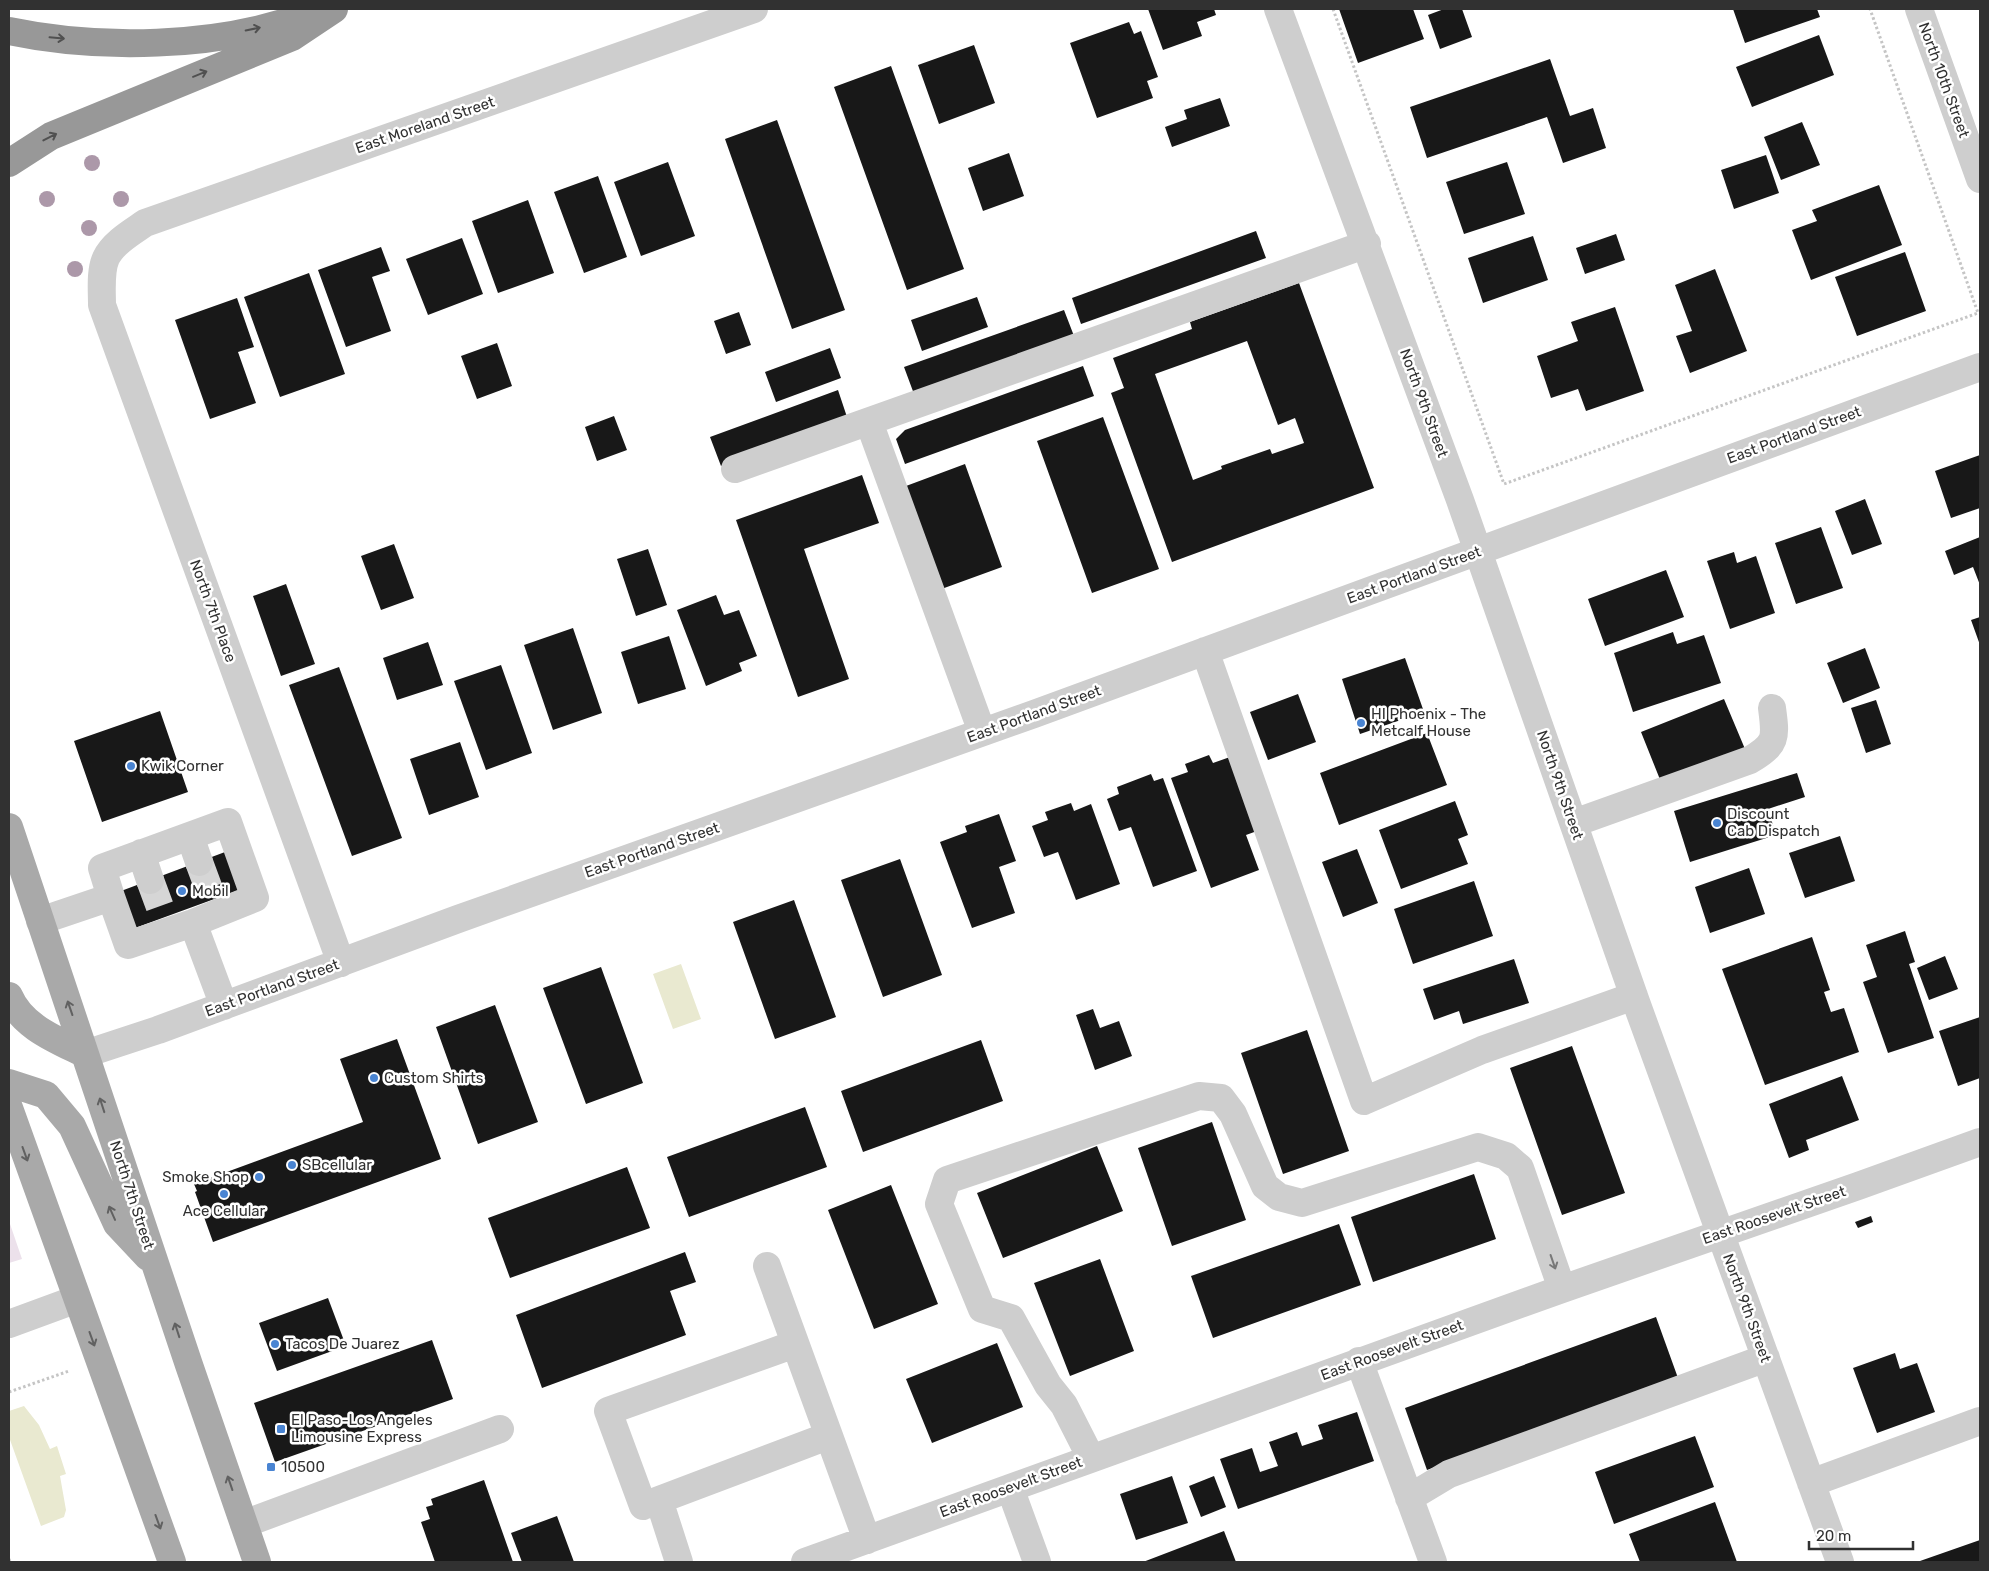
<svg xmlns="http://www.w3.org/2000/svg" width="1989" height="1571" viewBox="0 0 1989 1571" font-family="Rubik,sans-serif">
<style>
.green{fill:#ece1eb}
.water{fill:#e9e9d0}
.building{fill:#181818;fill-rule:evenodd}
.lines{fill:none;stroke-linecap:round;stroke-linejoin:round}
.minor-tunnel{stroke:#d6d6d6;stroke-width:28;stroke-dasharray:28 14;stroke-linecap:butt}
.path{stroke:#c5c5c5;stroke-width:3;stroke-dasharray:2.5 2.5;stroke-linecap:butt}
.minor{stroke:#cecece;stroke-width:28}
.major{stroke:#a9a9a9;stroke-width:28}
.highway{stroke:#989898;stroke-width:28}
.tree{fill:#ac98a9}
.oneway{stroke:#505050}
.oneway2{stroke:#616161}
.oneway3{stroke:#787878}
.poi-dot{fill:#4984d2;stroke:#fff;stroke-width:2}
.labels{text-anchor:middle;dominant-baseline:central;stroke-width:5;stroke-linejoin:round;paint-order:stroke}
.street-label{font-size:15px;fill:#313131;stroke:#fff}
.poi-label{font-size:15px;fill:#313131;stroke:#fff;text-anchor:start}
</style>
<rect width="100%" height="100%" fill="#fff"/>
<!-- green -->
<path class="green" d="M9,1221l13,38 -13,4z"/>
<!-- water -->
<path class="water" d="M681,964l20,55 -28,10 -20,-55z
M24,1406l15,19 11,24 7,-3 9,28 -6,2 6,34 -2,7 -23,9 -32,-89v-26z"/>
<!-- building -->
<path class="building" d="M1148,9h66l2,6 -19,7 5,14 -39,14z
M1339,9h74l11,30 -66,24z
M1444,9h18l10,28 -32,12 -12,-34z
M1733,9h84l3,8 -75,26z
M1129,22l5,12 7,-3 17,46 -11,4 6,17 -56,20 -27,-75z
M1819,35l15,40 -82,32 -16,-40z
M974,45l21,58 -56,21 -21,-59z
M1550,59l20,57 23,-8 13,40 -43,15 -16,-46 -120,41 -17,-51z
M891,66l73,203 -57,21 -73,-203z
M1220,98l10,28 -58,21 -7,-20 22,-8 -3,-9z
M777,120l68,190 -53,19 -67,-190z
M1802,122l18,43 -39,15 -17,-43z
M1009,153l15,43 -41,15 -15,-43z
M1766,155l13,38 -45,16 -13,-39z
M668,162l27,74 -54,20 -27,-74z
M1507,162l18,52 -61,20 -18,-52z
M598,176l29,81 -43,16 -30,-81z
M1879,185l23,60 -91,35 -19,-50 25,-9 -5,-11z
M528,200l26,73 -56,20 -26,-72z
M1256,231l10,27 -185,66 -9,-26z
M1616,234l9,26 -40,14 -9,-26z
M1533,236l15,44 -65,23 -15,-45z
M462,238l21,56 -55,21 -22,-56z
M381,247l9,24 -18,6 19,54 -45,16 -28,-77z
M1905,252l21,59 -69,25 -22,-59z
M1715,269l32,82 -57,22 -14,-37 16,-5 -17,-46z
M309,273l36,101 -65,23 -36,-100z
M1299,283l75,205 -202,74 -61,-169 13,-5 -11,-30 79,-29 -2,-7zM1247,341l31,84 17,-7 9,25 -32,11 -2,-5 -49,17 1,3 -29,11 -38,-106z
M977,297l11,30 -66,24 -11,-31z
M237,298l17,49 -16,5 18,51 -46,16 -35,-99z
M1615,307l29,84 -58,20 -8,-22 -27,9 -14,-42 41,-15 -7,-19z
M1064,310l10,26 -160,58 -10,-27z
M739,312l12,33 -25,9 -12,-33z
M497,343l15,43 -35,13 -16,-43z
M830,348l11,30 -65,24 -11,-30z
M1083,366l11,30 -189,68 -9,-25 9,-9z
M838,390l10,30 -127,46 -11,-29z
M614,416l13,34 -30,11 -12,-34z
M1103,417l56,152 -67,24 -55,-152z
M1980,455v53l-29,10 -16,-47z
M965,464l37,103 -66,24 -38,-102z
M862,475l17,48 -75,26 45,130 -51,18 -62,-177z
M1865,499l17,45 -30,11 -17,-44z
M1821,527l22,61 -47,16 -21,-61z
M1980,537v48l-7,-18 -19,8 -9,-24z
M394,544l20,54 -33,12 -20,-54z
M648,549l19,56 -31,11 -19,-57z
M1734,552l3,11 19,-7 19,57 -45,16 -23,-68z
M1666,570l18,47 -79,29 -17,-47z
M286,584l29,80 -34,12 -28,-80z
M716,595l8,20 15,-5 18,46 -18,7 3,8 -36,15 -29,-76z
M1980,617v28l-9,-25z
M573,628l29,85 -49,17 -29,-85z
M1673,632l4,12 27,-9 17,48 -88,29 -19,-59z
M669,636l17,53 -48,15 -17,-52z
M428,642l15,43 -46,15 -14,-42z
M1865,648l15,40 -37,15 -16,-40z
M1405,658l19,54 -64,22 -18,-55z
M501,665l31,88 -46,17 -32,-89z
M339,667l63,171 -50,18 -63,-171z
M1298,694l18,48 -48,18 -18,-48z
M1724,699l21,50 -84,33 -20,-50z
M1876,700l15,44 -25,9 -15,-45z
M160,711l28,81 -86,30 -28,-81z
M1427,733l20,52 -108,40 -19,-52z
M460,742l19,55 -50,18 -19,-56z
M1209,755l4,8 17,-6 27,74 -11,4 13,35 -48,18 -40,-110 17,-6 -3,-8z
M1797,773l8,24 -37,12 8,26 -86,27 -16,-51z
M1151,774l3,7 9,-3 34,93 -44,16 -22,-60 -12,4 -12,-32 12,-5 -2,-7z
M1455,801l13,34 -10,4 10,25 -67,25 -22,-59z
M1071,803l3,8 17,-7 29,80 -44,16 -18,-48 -14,5 -12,-31 16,-6 -3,-8z
M999,814l17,47 -17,6 16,46 -43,15 -32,-86 27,-10 -2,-6z
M1840,836l15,45 -50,17 -16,-45z
M1357,849l21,54 -35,14 -21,-55z
M225,852l14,38 -104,38 -14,-37z
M900,859l42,116 -59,22 -42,-117z
M1749,868l16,46 -55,19 -15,-46z
M1474,881l19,55 -80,28 -19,-55z
M794,900l42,117 -61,22 -42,-117z
M1905,931l10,31 -6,2 25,74 -46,15 -25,-71 14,-5 -11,-32z
M1812,937l18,53 -6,2 7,20 13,-4 15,44 -94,33 -43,-116z
M1945,956l13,33 -29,11 -12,-32z
M1514,959l15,44 -66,21 -4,-13 -25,9 -11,-31z
M601,967l42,116 -57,21 -43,-116z
M495,1005l43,117 -60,22 -42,-117z
M1093,1009l7,19 19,-7 13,35 -37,14 -19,-55z
M1980,1017v61l-22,8 -19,-55z
M1307,1030l42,121 -66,23 -42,-121z
M397,1039l44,120 -228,83 -18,-50 2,-1 -3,-7 169,-62 -23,-63z
M981,1040l22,61 -140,51 -22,-61z
M1572,1046l53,147 -63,22 -52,-147z
M1842,1076l17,44 -53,20 3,10 -20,8 -20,-54z
M805,1107l22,60 -138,50 -22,-60z
M1212,1122l34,98 -74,26 -34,-98z
M1097,1146l26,65 -120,47 -26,-65z
M627,1167l23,61 -140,50 -22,-60z
M1474,1174l22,65 -123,43 -22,-65z
M891,1185l47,119 -64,25 -46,-119z
M1871,1216l2,6 -15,6 -3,-6z
M1339,1224l22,61 -148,53 -22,-62z
M685,1252l11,30 -26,9 16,44 -144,53 -26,-73z
M1100,1259l34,92 -64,25 -36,-93z
M328,1298l18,48 -69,25 -18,-48z
M1656,1317l22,61 -251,92 -22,-62z
M432,1340l21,59 -178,63 -21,-59z
M997,1343l26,64 -91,36 -26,-64z
M1895,1353l5,16 17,-6 18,49 -58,21 -24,-65z
M1357,1412l17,49 -136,48 -18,-50 32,-11 8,24 18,-6 -9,-24 28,-10 5,14 21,-7 -5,-14z
M1695,1436l19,51 -100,37 -19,-52z
M1172,1476l16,47 -52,17 -16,-46z
M1214,1476l12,31 -25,10 -12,-31z
M484,1480l29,82h-78l-14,-40 9,-3 -4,-12 7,-2 -2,-6z
M1715,1502l22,60h-97l-11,-28z
M557,1516l17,46h-52l-11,-29z
M1224,1531l12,31h-93z
M1980,1540v22h-59l-1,-1z"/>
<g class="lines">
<!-- minor-tunnel -->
<path class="minor-tunnel" d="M199,862l14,38
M150,880l14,38"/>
<!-- path -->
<path class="path" d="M1333,9l171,475 474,-171 -108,-304
M9,1392l60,-21
M9,1559l1,3"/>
<!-- minor -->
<path class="minor" d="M1278,9l182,491 176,502 204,560
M1919,9l61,170
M869,422l113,310
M735,469l632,-225
M1205,651l159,450 118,-51 152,-54
M1574,823l176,-63c27,-16 26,-22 22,-52
M190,836l9,26
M141,853l9,27
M40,921l71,-24 -9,-29 126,-46 27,76 -62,25 -65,22 -17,-48
M193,923l31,83
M341,963l-239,-658c0,-14 -2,-34 4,-47 7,-15 26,-26 39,-35l609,-214
M85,1054l73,-24 300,-111 576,-205 946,-347
M767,1266l100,274
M9,1324l68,-25
M795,1344l-187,67 35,95 185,-70
M1359,1361l74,201
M1091,1458l-27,-53 -16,-20 -37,-67 -29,-9 -43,-105 8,-24 252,-84 22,2 12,16 32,72 14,11 23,6 176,-56 28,9 14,12 42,121
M1811,1483l169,-62
M1010,1488l27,74
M1409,1498l40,-24 317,-116
M659,1500l20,62
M244,1524l256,-95
M805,1562l757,-273 296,-103 122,-44"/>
<!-- major -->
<path class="major" d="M9,827l180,538 68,197
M9,996c13,31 48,44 76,58
M9,1083l37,12 26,31 45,98 31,33
M9,1108l163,454"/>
<!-- highway -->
<path class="highway" d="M9,31c90,19 207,17 295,-15
M9,163l42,-27 241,-99 42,-28"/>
</g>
<!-- trees -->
<g class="tree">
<circle cx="92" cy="163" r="8"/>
<circle cx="47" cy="199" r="8"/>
<circle cx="121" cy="199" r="8"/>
<circle cx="89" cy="228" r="8"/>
<circle cx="75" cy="269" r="8"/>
</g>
<!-- one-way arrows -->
<defs><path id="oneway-shaft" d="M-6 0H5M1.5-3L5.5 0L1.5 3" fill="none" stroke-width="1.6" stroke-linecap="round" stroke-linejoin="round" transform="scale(1.25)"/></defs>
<g class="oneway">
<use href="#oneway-shaft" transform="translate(253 29) rotate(-12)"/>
<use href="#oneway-shaft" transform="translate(57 38) rotate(5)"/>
<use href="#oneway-shaft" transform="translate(200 74) rotate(-22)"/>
<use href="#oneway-shaft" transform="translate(50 137) rotate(-27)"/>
</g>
<g class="oneway2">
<use href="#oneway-shaft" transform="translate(70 1008) rotate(-109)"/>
<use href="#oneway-shaft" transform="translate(102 1105) rotate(-108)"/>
<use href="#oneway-shaft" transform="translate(25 1154) rotate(70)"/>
<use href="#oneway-shaft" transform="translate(112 1213) rotate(-114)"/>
<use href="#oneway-shaft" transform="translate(177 1330) rotate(-108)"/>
<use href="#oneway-shaft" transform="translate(92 1339) rotate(70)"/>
<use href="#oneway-shaft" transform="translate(230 1483) rotate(-109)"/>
<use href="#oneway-shaft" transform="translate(158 1522) rotate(70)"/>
</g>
<use class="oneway3" href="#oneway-shaft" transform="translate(1553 1262) rotate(71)"/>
<!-- markers -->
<g class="poi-dot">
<circle cx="1361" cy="723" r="5"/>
<circle cx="131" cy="766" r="5"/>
<circle cx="1717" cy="823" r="5"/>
<circle cx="182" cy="891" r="5"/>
<circle cx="374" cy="1078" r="5"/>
<circle cx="292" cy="1165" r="5"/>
<circle cx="259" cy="1177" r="5"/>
<circle cx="224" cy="1194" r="5"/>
<circle cx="275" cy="1344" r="5"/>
<rect x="276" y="1424" width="10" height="10" rx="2.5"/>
<rect x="266" y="1462" width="10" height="10" rx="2.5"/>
</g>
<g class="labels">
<!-- street labels -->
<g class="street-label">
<text transform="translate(1944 80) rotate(70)">North 10th Street</text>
<text transform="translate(425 125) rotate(-19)">East Moreland Street</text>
<text transform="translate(1424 403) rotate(70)">North 9th Street</text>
<text transform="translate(1794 435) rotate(-20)">East Portland Street</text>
<text transform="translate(1414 575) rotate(-20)">East Portland Street</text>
<text transform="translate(213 611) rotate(70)">North 7th Place</text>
<text transform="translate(1034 714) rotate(-20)">East Portland Street</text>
<text transform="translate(1560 785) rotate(71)">North 9th Street</text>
<text transform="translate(652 850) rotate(-19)">East Portland Street</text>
<text transform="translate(272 988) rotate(-20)">East Portland Street</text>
<text transform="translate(132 1195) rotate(72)">North 7th Street</text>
<text transform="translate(1774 1215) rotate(-19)">East Roosevelt Street</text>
<text transform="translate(1747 1308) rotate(70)">North 9th Street</text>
<text transform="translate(1392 1350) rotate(-20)">East Roosevelt Street</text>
<text transform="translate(1011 1487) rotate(-20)">East Roosevelt Street</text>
</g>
<!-- poi labels -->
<g class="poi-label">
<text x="1371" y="714">HI Phoenix - The<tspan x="1371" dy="17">Metcalf House</tspan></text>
<text x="141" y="766">Kwik Corner</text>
<text x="1727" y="814">Discount<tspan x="1727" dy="17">Cab Dispatch</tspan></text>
<text x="192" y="891">Mobil</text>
<text x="384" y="1078">Custom Shirts</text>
<text x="302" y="1165">SBcellular</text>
<text x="249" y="1177" text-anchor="end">Smoke Shop</text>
<text x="224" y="1211" text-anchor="middle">Ace Cellular</text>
<text x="285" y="1344">Tacos De Juarez</text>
<text x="291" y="1420">El Paso-Los Angeles<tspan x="291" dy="17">Limousine Express</tspan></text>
<text x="281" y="1467">10500</text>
</g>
</g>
<!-- border -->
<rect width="1989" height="1571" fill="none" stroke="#313131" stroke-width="20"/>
<!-- scale -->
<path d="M1809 1541v8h104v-8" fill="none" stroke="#313131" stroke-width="2.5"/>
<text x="1816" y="1541" font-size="15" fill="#313131" stroke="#ffffff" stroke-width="4" paint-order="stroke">20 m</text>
</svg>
